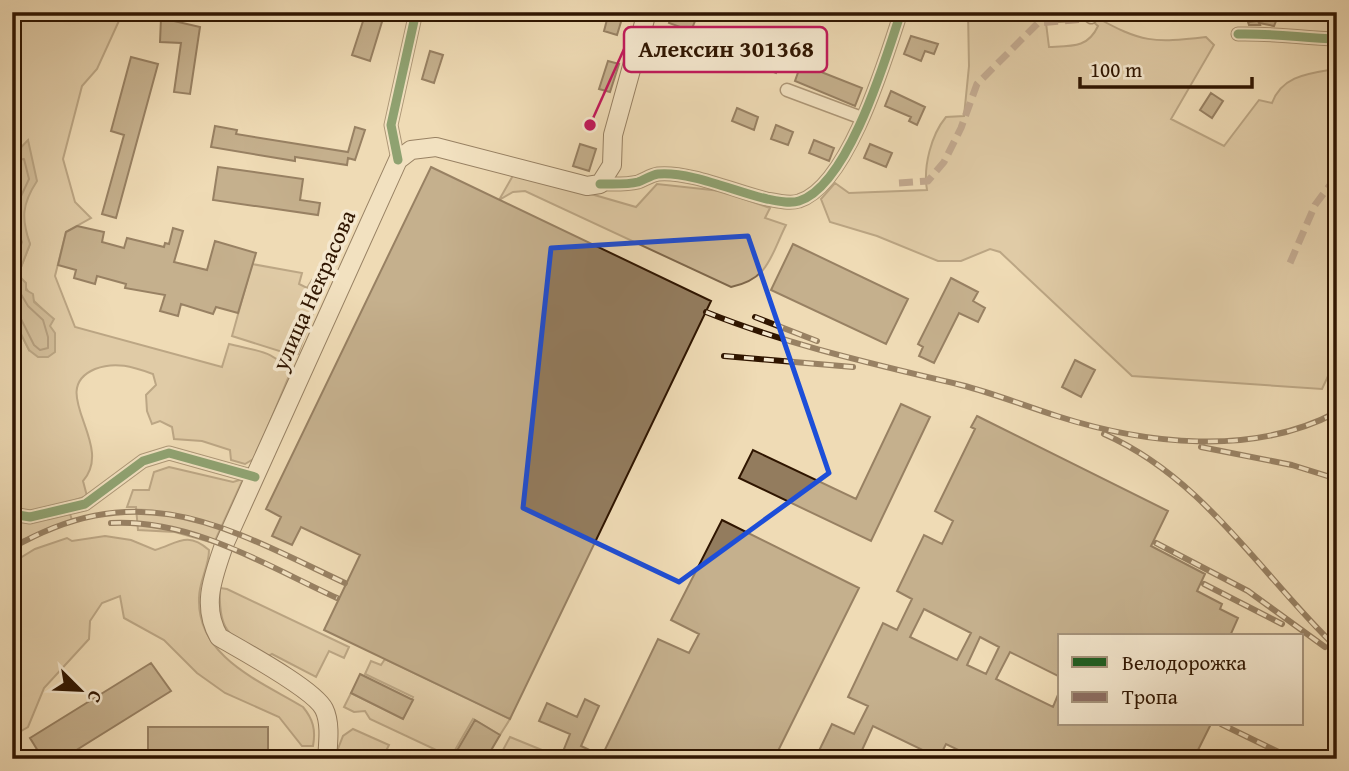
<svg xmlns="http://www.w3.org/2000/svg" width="1349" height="771" viewBox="0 0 1349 771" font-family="'Gentium Book Plus',serif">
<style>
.green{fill:#ceb996;stroke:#7e674b;stroke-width:2}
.water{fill:#ae9877;stroke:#7b6447;stroke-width:2}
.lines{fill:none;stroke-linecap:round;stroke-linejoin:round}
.shore{stroke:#6e563c;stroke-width:2}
.building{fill:#937c5e;stroke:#2f1500;stroke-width:2;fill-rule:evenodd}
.minor-casing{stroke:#5f462d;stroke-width:15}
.secondary-casing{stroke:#2f1500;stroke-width:20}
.minor{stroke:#f5e8cf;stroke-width:12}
.secondary{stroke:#f5e8cf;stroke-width:18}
.rail-casing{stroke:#2f1500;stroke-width:6}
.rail{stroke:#f5e8cf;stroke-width:3.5;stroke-dasharray:10;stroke-linecap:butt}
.quiet{stroke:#8d6e63;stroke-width:7;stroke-dasharray:14 7;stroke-linecap:butt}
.cycleway-casing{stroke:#f5e8cf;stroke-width:13}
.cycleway{stroke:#1b5e20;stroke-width:9}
.marked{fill:none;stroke:#1d4ed8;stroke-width:5;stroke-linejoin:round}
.labels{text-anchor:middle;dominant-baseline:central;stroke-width:7;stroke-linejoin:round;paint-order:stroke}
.street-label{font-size:23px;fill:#2f1500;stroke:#f5e8cf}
.leader{fill:none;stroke:#c2185b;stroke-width:2.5}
.callout-dot{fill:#c2185b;stroke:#f5e8cf;stroke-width:2.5}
.callout{fill:#f5e8cf;stroke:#c2185b;stroke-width:2.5}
.callout-label{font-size:24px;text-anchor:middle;font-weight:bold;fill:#2f1500}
</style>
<rect width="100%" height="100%" fill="#efdbb5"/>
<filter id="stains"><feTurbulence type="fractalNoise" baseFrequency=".00286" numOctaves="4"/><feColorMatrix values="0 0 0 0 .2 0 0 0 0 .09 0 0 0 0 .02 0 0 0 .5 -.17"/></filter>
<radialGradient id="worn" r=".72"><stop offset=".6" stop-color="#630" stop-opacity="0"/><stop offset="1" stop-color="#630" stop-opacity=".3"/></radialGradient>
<!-- green -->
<path class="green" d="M12,12h111l-26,57 -15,17 -19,73 12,43 16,16 -25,14 -11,44 20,51 147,40 7,-23c23,6 52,7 60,32l-34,82 -10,6 -14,-4 -1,-10 -28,-9 -28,-2 -2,-12 -12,-6 -8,3 -5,-13 -1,-16 10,-10 -3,-11c-20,-7 -37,-13 -58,-5 -50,21 21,75 -12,112l4,15 -44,15h-31v-195l17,34 24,-31 -19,-18 -16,-26 12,-31 -8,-22v-15c14,-15 7,-46 6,-66l-16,16z
M968,12h122l-3,8 -41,3 3,24c23,-1 39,1 49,-21l-8,-7 4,-3c48,27 59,27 112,21l8,8 -43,74 53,27 35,-46 13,3c9,-25 32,-29 57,-33l-1,-13 5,-15 4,1v314l-15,32 -190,-13 -132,-124 -10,-3 -29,12h-23l-61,-25 -47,-14 -9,-23 14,-16 14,10 78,-3c-4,-23 4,-55 19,-73l18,-1 5,-50z
M515,172l121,35 21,-23 64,7 49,17 -5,10 21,7c-16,32 -17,54 -55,62l-206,-96 -12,1 -14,8z
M252,264l50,9 -3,11 8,4 5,-8 7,3 3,6 -24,65 -6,1 -60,-19z
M169,467l64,15 10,-3 -29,64 -39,-11 -37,-2 -2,-23h-9l6,-17h16l5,-18z
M70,514l2,6 -60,24v-25l23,1z
M105,536l26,4 24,10c23,-7 32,-19 54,0 0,17 -10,31 -10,48 -2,59 61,83 104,109 10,12 13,23 10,39h-11l-23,-29 -54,-24 -28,-20 -33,-33 -40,-22 -4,-22 -18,7 -12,18 -1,18 -45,49 -16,39 -16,9v-173l23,-14 32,-11 5,3z
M220,588l7,1 122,58 -5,11 -15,-7 -13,26 -44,-23 -7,4c-36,-22 -47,-26 -45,-70z
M385,659l125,60 -10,16 -27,-16 -22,38 -81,-38 -5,-8 -11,1 -10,-5 7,-14 52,26 10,-22 -48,-23 6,-13 10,4z
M353,729l36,16 -7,14h-48l9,-23z
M510,737l49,20v1l-37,1 -19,-9z"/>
<!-- water -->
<path class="water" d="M28,140l9,41c-15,23 -16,37 -7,63l-12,31 8,8v7l7,4 1,8 20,17 -4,7 5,7v19l-7,5h-10l-9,-7 -17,-34v-159z"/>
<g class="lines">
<!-- shore -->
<path class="shore" d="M12,161l12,-2 5,20 -13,28 -1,17 7,18 -10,29
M12,279l16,27 15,14 5,17v11l-8,2 -6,-5 -13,-26 -9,-4"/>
</g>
<!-- building -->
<path class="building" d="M366,12h19l-15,49 -18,-6z
M609,12h15l-7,23 -13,-4z
M673,12l22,9 -4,10 -22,-8z
M1259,12l19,4 -4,10 -15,-3 1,2h-11l-1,-3 8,-1z
M161,18l39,9 -10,67 -16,-2 7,-49 -21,-1z
M911,36l27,8 -4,10 -9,-3 -4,10 -17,-7z
M757,49l25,9 -6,15 -25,-10z
M430,51l13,4 -9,28 -12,-4z
M131,57l27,7 -42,154 -14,-4 22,-79 -13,-4z
M608,61l11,3 -9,28 -11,-3z
M801,64l61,24 -7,18 -60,-25z
M891,91l34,16 -8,18 -8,-4 2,-4 -26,-11z
M1211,93l12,8 -11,17 -12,-8z
M737,108l21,9 -4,13 -22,-9z
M776,125l17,7 -5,13 -17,-6z
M215,126l22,4 -1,4 112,18 7,-25 10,3 -10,30 -7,-2 -1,7 -52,-8v4l-84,-14z
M814,140l20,8 -5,13 -20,-8z
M580,144l16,5 -7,22 -16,-5z
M870,144l22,9 -6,14 -22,-9z
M218,167l85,12 -3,21 20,3 -2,12 -105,-15z
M431,167l280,134 -201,418 -186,-89 36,-75 -59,-28 -9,18 -20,-9 9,-19 -15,-8z
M77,226l27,6 -2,10 22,6 3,-10 37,9 1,-4 4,1 4,-16 10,3 -9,31 33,8 8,-29 41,12 -18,60 -22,-6 -3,7 -32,-10 -3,12 -18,-5 5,-16 -40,-7 1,-4 -29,-8 -2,8 -21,-6 2,-8 -18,-5 8,-33z
M793,244l115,55 -22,45 -115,-54z
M951,278l27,14 -5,9 12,7 -7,14 -19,-9 -25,50 -15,-7 4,-9 -5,-3z
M1075,360l20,10 -14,27 -19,-10z
M901,404l29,13 -59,124 -132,-63 14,-28 103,49z
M977,416l191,95 -17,35 54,28 -8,17 25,13 -2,5 18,9 -8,18h-170v41l-50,-25 -14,27 57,28 7,-17v34h151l-14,28 15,7h-235l-31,-15 -7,14 -66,-32 -15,33h-43l17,-35 22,10 14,-28 -20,-9 35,-74 14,7 15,-31 -15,-8 27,-56 18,9 11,-23 -18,-10 40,-82 -4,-2zM924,609l47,24 -14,27 -47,-23zM980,637l19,10 -13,27 -19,-9z
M722,520l137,68 -85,171h-214l10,-25 -31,-13 8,-18 30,14 8,-18 14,7 -18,40 21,10 56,-117 31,14 10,-19 -28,-14z
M151,663l20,28 -109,68h-19l-13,-21z
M360,674l53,26 -10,19 -52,-26z
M475,720l25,15 -14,24h-34z
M148,727h120v32h-120z"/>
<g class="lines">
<defs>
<path id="minor" d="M1091,17l2,-5
M1238,34c34,-1 65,4 99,5
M787,90l75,28
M398,160l-7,-35 25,-113
M600,184c12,0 26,1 38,-2 6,-2 13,-7 20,-8 32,-3 78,18 109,25 10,2 23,5 32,2 49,-15 87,-143 102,-189
M12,514l18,3 55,-13 58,-43 26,-8 86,24"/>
<path id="secondary" d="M327,759c1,-15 4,-36 -3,-50 -10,-20 -83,-59 -105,-72 -18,-31 -6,-60 5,-92l174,-385 13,-10 25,-3 151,39 13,-2 12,-19 1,-30 34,-123"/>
</defs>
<!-- minor casing -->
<use href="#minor" class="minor-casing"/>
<!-- secondary casing -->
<use href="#secondary" class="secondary-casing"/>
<!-- minor -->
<use href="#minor" class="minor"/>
<!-- secondary -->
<use href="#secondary" class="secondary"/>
<defs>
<path id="rail" d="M706,312c82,33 168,52 255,73 32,8 64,21 96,31 87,28 196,41 280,-4
M755,317l62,24
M724,356l129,11
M1104,434c100,44 157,141 233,214
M1201,447l91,18 45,14
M111,523c82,-4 154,42 226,75
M1156,543l92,48 77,56
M12,548c129,-74 214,-21 333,35
M1204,584l78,40
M1221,724l72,35"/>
</defs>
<!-- rail casing -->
<use href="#rail" class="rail-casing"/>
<!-- rail -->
<use href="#rail" class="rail"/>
<!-- quiet -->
<path class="quiet" d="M899,183l29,-2 16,-19 17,-34 16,-44 61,-61 47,-4 8,-6
M1290,263l25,-58 15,-20 7,-19"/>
<defs>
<path id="cycleway" d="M1238,34c34,-1 65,4 99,5
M398,160l-7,-35 25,-113
M600,184c12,0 26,1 38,-2 6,-2 13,-7 20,-8 32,-3 78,18 109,25 10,2 23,5 32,2 49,-15 87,-143 102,-189
M12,514l18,3 55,-13 58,-43 26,-8 86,24"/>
</defs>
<!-- cycleway casing -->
<use href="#cycleway" class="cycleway-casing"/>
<!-- cycleway -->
<use href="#cycleway" class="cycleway"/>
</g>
<!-- marked area -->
<path d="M0 0H1349V771H0ZM748,236l81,237 -150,109 -156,-74 28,-260z" fill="#efdbb5" fill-opacity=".55" fill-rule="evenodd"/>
<path class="marked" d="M748,236l81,237 -150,109 -156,-74 28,-260z"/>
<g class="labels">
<!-- street labels -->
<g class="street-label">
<text transform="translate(313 290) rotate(-66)">улица Некрасова</text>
</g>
</g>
<!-- callouts -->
<path class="leader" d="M590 125L624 49"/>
<circle class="callout-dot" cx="590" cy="125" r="7"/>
<rect class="callout" x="624" y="27" width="203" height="45" rx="7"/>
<g class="callout-label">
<text x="726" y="57">Алексин 301368</text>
</g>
<!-- margin -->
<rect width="1349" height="771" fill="none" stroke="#efdbb5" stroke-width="42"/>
<rect x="14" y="14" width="1321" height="743" fill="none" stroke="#2f1500" stroke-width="3.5"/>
<rect x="21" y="21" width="1307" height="729" fill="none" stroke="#2f1500" stroke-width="2"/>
<!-- legend -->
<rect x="1058" y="634" width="245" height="91" fill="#f5e8cf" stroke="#a6947c" stroke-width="2"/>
<rect x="1072" y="657" width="35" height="10" fill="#1b5e20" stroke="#a6947c" stroke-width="2"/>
<text x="1122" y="670" font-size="21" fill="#2f1500">Велодорожка</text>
<rect x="1072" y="692" width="35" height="10" fill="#8d6e63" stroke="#a6947c" stroke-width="2"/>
<text x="1122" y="704" font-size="21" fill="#2f1500">Тропа</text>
<!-- north arrow -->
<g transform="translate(80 690) rotate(114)" stroke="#f5e8cf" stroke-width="5" paint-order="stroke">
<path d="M0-5L12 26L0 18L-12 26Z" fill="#2f1500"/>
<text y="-10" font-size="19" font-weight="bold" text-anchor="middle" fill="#2f1500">С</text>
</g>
<!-- scale -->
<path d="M1080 77v10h172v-10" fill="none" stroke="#2f1500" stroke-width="3.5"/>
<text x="1090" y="77" font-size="21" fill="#2f1500" stroke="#f5e8cf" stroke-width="5" paint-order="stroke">100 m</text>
<rect width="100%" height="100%" filter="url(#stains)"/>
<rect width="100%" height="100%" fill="url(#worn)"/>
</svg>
